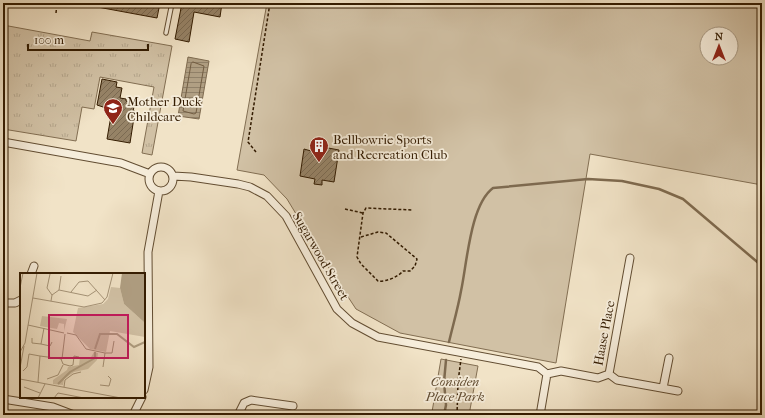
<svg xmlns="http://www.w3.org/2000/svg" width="765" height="418" viewBox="0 0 765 418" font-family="'IM FELL French Canon',serif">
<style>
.grass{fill:url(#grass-tufts);stroke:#826e52}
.park{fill:#d1c1a5;stroke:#826e52;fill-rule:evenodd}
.water{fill:url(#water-rules);stroke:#7e6a4f}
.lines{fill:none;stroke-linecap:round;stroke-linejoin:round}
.shore{stroke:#725d42;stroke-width:1}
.stream{stroke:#7e6a4f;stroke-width:2.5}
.building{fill:url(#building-hatch);stroke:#331b00}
.service-casing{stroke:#624d32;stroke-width:5.5}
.minor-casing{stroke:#624d32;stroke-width:9}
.path{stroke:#331b00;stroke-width:1.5;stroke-dasharray:3 2;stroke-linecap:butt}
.service{stroke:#f6eddb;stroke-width:3.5}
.minor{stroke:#f6eddb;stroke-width:7}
.labels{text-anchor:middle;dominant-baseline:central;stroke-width:3.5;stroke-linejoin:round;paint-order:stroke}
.poi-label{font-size:13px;fill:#331b00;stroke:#f6eddb;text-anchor:start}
.street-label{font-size:13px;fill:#331b00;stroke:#f6eddb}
.park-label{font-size:13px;font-style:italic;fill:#624d32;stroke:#f6eddb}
.inset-river{fill:none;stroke:#b09f83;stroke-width:2}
.inset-road{fill:none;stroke:#a59377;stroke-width:1}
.view{fill:#c2185b;fill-opacity:0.15;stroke:#c2185b;stroke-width:2}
.inset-edge{fill:none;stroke:#331b00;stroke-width:2}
</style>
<defs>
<pattern id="grass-tufts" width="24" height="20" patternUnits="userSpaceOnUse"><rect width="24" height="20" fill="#d1c1a5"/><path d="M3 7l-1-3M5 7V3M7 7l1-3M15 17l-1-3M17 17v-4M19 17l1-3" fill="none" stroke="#b4a58c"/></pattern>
<pattern id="water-rules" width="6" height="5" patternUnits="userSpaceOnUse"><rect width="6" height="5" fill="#b09f83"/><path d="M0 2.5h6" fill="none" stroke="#908169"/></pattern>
<pattern id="building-hatch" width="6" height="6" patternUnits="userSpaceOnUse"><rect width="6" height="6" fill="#968367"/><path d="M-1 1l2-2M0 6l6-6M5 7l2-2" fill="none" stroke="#7b6a52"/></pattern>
</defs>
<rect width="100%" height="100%" fill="#f1e3c7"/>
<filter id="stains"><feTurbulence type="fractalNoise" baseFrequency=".005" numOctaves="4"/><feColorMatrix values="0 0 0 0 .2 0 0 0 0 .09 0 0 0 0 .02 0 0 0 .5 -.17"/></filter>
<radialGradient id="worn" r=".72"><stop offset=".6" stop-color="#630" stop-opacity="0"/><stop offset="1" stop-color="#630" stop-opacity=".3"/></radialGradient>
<!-- grass -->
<path class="grass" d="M3,25l87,16 2,-9 80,14 -20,109 -10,-2 12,-66 -54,-10 -6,32 -12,-2 -6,34 -73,-12z"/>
<!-- park -->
<path class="park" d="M267,3h495v182l-172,-31 -34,209 -156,-30 -44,-24 -29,-44 -40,-66 -23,-24 -27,-5zM707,34h24v24h-24z
M441,359l37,7 -9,49h-44l7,-3z"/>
<!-- water -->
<path class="water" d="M188,57l21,4 -10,58 -21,-3z"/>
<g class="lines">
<!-- shore -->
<path class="shore" d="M193,62l11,4 -8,47 -2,1 -11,-3 8,-47z"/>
<!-- stream -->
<path class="stream" d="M449,342c4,-17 9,-34 12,-51 6,-27 9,-86 32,-103l95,-9 34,2 37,8 24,10 79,67
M444,415l2,-10 -2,-23 2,-22"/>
</g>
<!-- building -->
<path class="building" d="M92,3h68l-3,15 -65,-12z
M182,3h40l-2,14 -26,-5 -5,30 -14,-3z
M102,79l15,3 -1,5 6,1 -2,10 6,1v2l9,2 -2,8h2l-5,32 -23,-4 5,-29 -15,-5z
M312,145l27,5 -5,32 -12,-2v5l-8,-1 1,-5 -15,-3 4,-27 7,2z"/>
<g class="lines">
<defs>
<path id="service" d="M166,33l6,-30"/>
<path id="minor" d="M3,142l118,21 29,11
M149 179a12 12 0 1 1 24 0a12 12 0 1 1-24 0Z
M173,176l18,1 47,7 12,3 17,9 19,20 51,93 15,14 26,14 160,30 9,7 -7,41
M31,274l3,-8
M3,303h12l6,-3
M547,374l14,-3 37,7 11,-4 21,-116
M609,374l8,6 61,11
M663,388l6,-30
M144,390l5,-23 -1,-115 11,-61
M3,399l50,8 21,8
M133,415l9,-18
M238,415l6,-12 7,-3 42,6"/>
</defs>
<!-- service casing -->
<use href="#service" class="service-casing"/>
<!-- minor casing -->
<use href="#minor" class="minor-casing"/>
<!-- path -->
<path class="path" d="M56,13l1,-10
M256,152l-8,-10 22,-139
M345,209l18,4
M361,237l17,-5 8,1 31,26 -2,7 -5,5h-7c-5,6 -17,11 -25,10l-17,-17 -4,-7 6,-44 3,-5 46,2
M457,415l1,-33 3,-23"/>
<!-- service -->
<use href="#service" class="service"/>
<!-- minor -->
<use href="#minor" class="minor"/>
</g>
<!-- icons -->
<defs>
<symbol id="school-pin" viewBox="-11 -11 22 30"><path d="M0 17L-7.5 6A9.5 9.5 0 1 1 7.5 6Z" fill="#8f2418" stroke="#f6eddb"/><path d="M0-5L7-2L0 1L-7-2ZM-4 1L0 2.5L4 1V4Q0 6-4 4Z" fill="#fff"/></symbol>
<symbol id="building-pin" viewBox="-11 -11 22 30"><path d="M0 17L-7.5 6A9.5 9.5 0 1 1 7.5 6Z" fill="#8f2418" stroke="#f6eddb"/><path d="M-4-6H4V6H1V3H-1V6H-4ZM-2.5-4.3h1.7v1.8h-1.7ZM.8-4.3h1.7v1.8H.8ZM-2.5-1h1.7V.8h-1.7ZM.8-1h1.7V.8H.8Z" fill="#fff"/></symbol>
</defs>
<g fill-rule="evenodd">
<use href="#school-pin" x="102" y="97" width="22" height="30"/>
<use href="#building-pin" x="308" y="135" width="22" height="30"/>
</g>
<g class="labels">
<!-- poi labels -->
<g class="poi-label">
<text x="127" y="101">Mother Duck<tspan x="127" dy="15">Childcare</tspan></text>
<text x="333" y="139">Bellbowrie Sports<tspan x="333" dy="15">and Recreation Club</tspan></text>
</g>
<!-- street labels -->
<g class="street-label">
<text transform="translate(321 256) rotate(60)">Sugarwood Street</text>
<text transform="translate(604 333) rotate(-79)">Haase Place</text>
</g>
<!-- park labels -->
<g class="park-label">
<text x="455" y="381">Considen<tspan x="455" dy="15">Place Park</tspan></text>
</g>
</g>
<!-- overview -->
<g transform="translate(20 273)">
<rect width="125" height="125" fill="#f1e3c7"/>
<path d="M22,43l25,3 -3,12v-7l-5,-1 -2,6 -17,-3z" fill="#d1c1a5"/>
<path d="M91,14l9,1 4,16 21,19v14l-35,-6 -4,21 -16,-3 -17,-17 5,-24 25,-4 5,-5zM74,79l4,1 -1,7 -9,9 -14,3 -10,7 -1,6 -10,-1v-4l14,-10 1,-3 11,-2 1,-8 10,2z" fill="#d1c1a5"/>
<path d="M102,0h23v50l-21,-19 -4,-16z" fill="#b09f83"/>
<path class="inset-river" d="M75,76l5,-15h17l17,13 11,-5M38,111l12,-12 25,-14v-6"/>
<path class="inset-road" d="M30,1l-3,14 5,7M0,15l3,-15M39,17l2,-14M51,19l8,-10 9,-1 17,19M13,25l51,9 18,-4 5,-6 6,-24M31,28l1,-6 7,-5 29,6 9,-6M8,52l36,8M47,60l9,2 10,14 19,4 -2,14M12,65v5l9,1 3,-16M21,71l9,2 2,-4M0,79l5,-9 12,-70M85,80h7l2,-12M41,86l2,5 7,2 3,-1 1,-9 5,1M0,95l4,-22M3,98l4,-4 2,-13 11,2M0,106l101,19M27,106l11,-4 5,-10M18,109l2,-26 22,3 3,-25M80,112l9,1 2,-7 -3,-3M4,114l16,6M44,114l1,-7 8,-6 8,-2M18,125l7,-14M34,125l4,-5 26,5"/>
<path class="view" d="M29,42h79v43h-79z"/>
<rect width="125" height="125" class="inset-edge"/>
</g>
<!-- margin -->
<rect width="765" height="418" fill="none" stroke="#f1e3c7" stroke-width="16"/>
<rect x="4" y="4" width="757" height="410" fill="none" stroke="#331b00" stroke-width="2"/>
<rect x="8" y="8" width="749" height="402" fill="none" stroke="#331b00"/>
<!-- north arrow -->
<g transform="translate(719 46)"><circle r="19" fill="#f6eddb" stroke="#a89983"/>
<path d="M0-3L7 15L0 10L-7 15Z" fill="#8f2418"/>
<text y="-6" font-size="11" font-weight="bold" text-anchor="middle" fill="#331b00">N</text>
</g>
<!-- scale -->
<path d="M28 44v6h120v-6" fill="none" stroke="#331b00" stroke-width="2"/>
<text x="34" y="44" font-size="12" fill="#331b00" stroke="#f6eddb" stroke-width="3" paint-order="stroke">100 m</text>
<rect width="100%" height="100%" filter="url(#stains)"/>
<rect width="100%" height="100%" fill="url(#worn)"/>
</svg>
